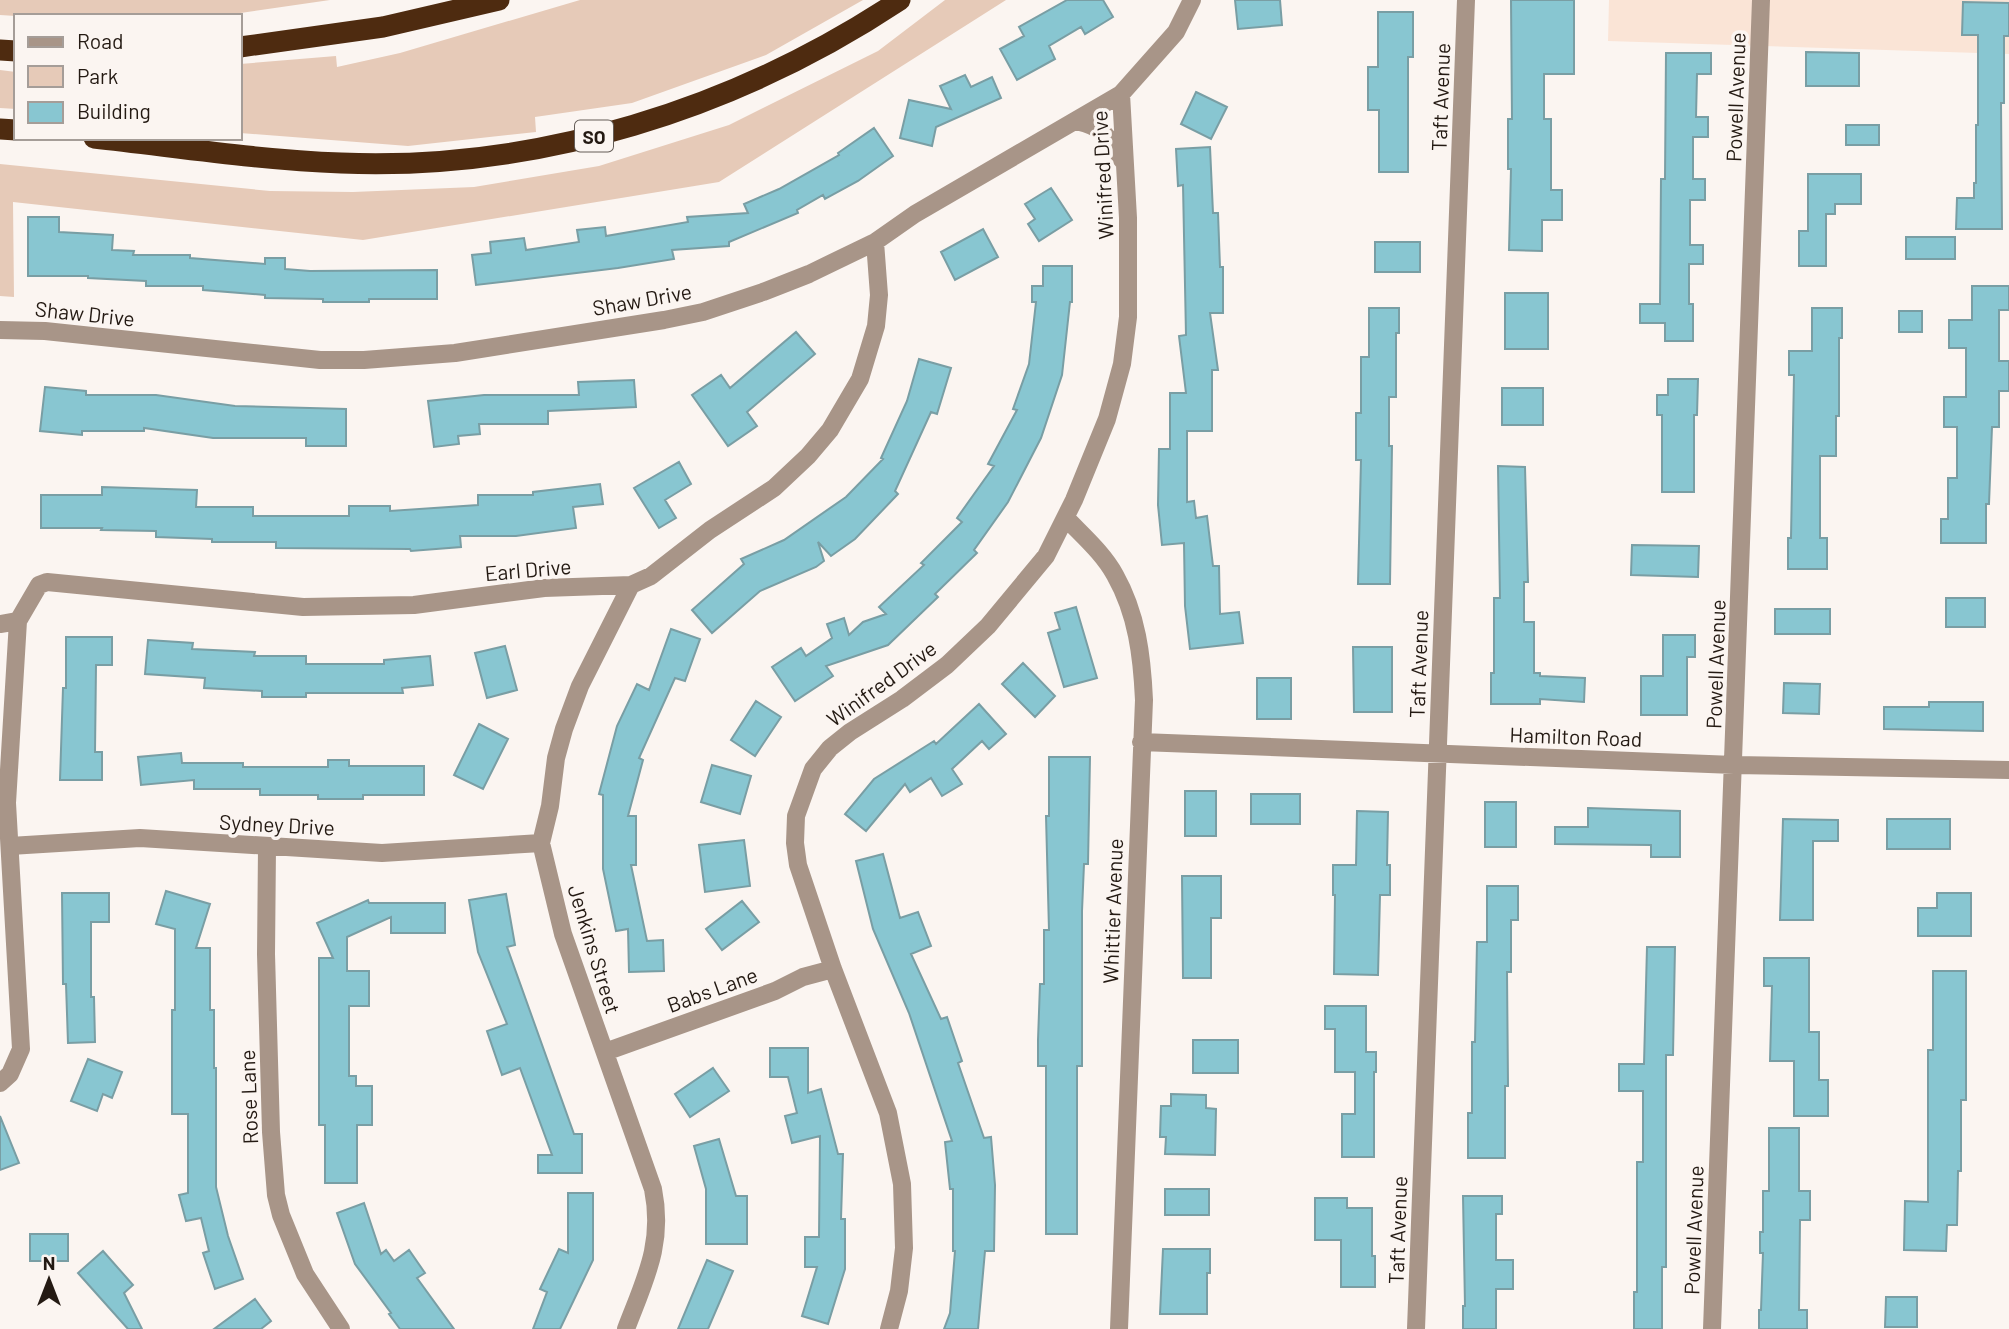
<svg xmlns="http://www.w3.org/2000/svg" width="2009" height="1329" viewBox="0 0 2009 1329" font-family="Barlow,sans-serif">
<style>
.built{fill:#fae4d6}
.green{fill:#e6cab8}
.building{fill:#88c6d1;stroke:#799ea4;stroke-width:2}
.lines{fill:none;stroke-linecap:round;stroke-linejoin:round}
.minor{stroke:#a89588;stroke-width:18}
.highway{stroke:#4e2b10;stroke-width:21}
.labels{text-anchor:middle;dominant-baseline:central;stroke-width:7;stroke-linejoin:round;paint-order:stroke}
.shield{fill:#fbf5f1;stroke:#645c56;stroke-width:2}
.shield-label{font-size:19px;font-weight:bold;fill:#241a13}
.street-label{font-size:21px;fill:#241a13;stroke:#fbf5f1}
</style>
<rect width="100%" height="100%" fill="#fbf5f1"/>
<!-- built -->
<path class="built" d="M1609,0h400v54l-401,-13z"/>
<!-- green -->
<path class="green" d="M0,0h330l-110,16h-204l-16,-1z
M580,0h283l-97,55 -134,48 -97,14 1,15 -128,14 -168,-13v-69l96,-8 1,11 63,-14z
M945,0h61l-287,182 -356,58 -350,-38 1,95 -14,-1v-132l270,27 83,1 121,-5 125,-21 130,-41 149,-74z
M0,70l16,2v37l-16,-1z"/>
<!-- building -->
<path class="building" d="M1067,0h36l10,17 -28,17 -4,-7 -32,19 6,13 -38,21 -17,-31 24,-13 -5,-9z
M1235,0h45l2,25 -44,4z
M1511,0h63v74h-30v45h7v71h11v30h-20v31l-33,-1 2,-81h-3v-50h4z
M1963,2l46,1v33h-5v67h-3l1,126h-46l1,-31h17v-15h2v-58h2v-90h-16z
M1378,12h35v45h-5v115h-29v-62h-11v-43h10z
M1806,52l53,1v33h-53z
M1666,53h45v21h-14l-1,43h12v20h-15v42h12v21h-15v45h13v19h-14v40h4v37h-28v-18h-25v-19h20l1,-125h4z
M965,75l6,12 21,-10 9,21 -65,29 -4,19 -32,-8 9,-38 42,9 -11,-23z
M1196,92l31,15 -16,32 -30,-15z
M1846,125h33v20h-33z
M874,128l19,28 -35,25 -33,18 -2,-4 -26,15 1,3 -69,29v4l-57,4 2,9 -56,9 -142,17 -4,-30 19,-2 -1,-11 34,-4 2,12 53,-8 -2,-12 28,-3 1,9 82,-14 -1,-5 61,-4 -4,-9 35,-15 60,-34 -1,-2z
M1210,147l3,66h5l2,54h3v46h-13l8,57h-6v61h-25v71l7,-1 2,17 11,-2 6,50h6l1,48 19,-2 4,31 -53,6 -5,-43 -1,-63 -22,2 -4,-40 1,-56h11v-56h16l-7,-57 7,-1 -3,-150 -5,1 -2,-37z
M1808,174h53v30h-26v10h-9v52h-27v-35h9z
M1051,188l21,32 -33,21 -11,-17 7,-5 -10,-15z
M28,217h31v15l54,3 -1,15 22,1 -1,4h57v3l75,6v-6h20v11l25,2 127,-1v29h-68v3h-46v-3l-58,-1v-3l-62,-5v-4h-57v-5l-58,-3v-2h-60z
M983,229l15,28 -43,23 -14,-28z
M1906,237h49v22h-49z
M1375,242h45v30h-45z
M1043,266h29v36h-2l-8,73 -21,63 -33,64 -34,48 3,3 -42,41 3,3 -50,48 -62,21 7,10 -38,25 -23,-34 29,-19 5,8 26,-18 -5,-14 17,-6 5,17 14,-13 23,-8 -7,-7 45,-42 -3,-2 41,-41 -5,-4 37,-52 -6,-2 29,-54 -4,-1 16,-45 7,-62h-4v-16h11z
M1972,286h37v24h-10v51h10v30h-10v36h-7l-3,77h-3v39h-45v-24h7v-41h9v-51h-13v-30h22v-49h-17v-28h23z
M1505,293h43v56h-43z
M1369,308h30v25h-3v64h-7v49h3l-2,138h-32l3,-124h-5v-47h5v-56h8z
M1812,308h30v30h-3v78h-3v40h-16v82h7v31h-39v-31h3l3,-163h-5v-24h23z
M1899,311h23v21h-23z
M796,332l19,22 -68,58 10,14 -29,20 -36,-51 29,-20 9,13z
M919,359l32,9 -14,46 -6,-2 -36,79 3,3 -43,45 -24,17 -13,-14 6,19 -8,6 -56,24 -48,42 -20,-23 52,-46 -3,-5 43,-19 62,-43 37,-38 -2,-1 26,-57z
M1668,379h30l-1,36h-3v77h-32v-77h-5v-20h11z
M634,380l2,27 -88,4v13h-69l1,10 -22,2 1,8 -25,3 -6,-46 56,-6h95l-1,-13z
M45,387l41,4v4h70l79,11 111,3v37h-40v-8h-93l-69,-10v3h-62v4l-42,-4z
M1502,388h41v37h-41z
M679,462l12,22 -26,16 11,18 -17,10 -25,-40z
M1498,466l27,1 3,115h-4v40h10v51h6v3l45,2 -1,24 -44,-3v5h-49v-31h3v-75h6z
M600,484l3,20 -30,3 3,21 -60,8h-56l1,11 -50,4 -1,-2 -134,-1v-6h-64v-3l-56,-2v-6l-55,-1 1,-2h-61v-33h61v-8l95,3 -1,17h57v9h96v-10h41v5l88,-6v-10h55v-3z
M1632,545l67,1 -1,31 -67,-2z
M1946,598h39v29h-39z
M1076,607l21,71 -33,9 -16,-54 12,-4 -5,-16z
M1775,609h55v25h-55z
M671,629l29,10 -15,42 -10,-3 -36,80 4,2 -15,56h8v49h-5l16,76 16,-1 1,31 -35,1 -1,-43 -12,2 -13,-62v-74l-4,-1 18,-68 20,-42 12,6z
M1663,635h32v22h-8v58h-46v-39h22z
M66,637h46v28h-16l-1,87h7v28h-42l3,-92h3z
M148,640l45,3 -1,6 63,3 -1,4h52v8h78v-4l46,-4 3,29 -31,3 1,5h-97v4h-44v-6l-58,-3 1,-10 -60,-4z
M505,646l12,44 -30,8 -12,-45z
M1353,647h39v65h-38z
M1023,663l32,33 -20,21 -33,-33z
M1257,678h34v41h-34z
M1784,683l36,1 -1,30 -36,-1z
M756,701l25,16 -26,39 -24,-16z
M1929,702h54v29l-99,-2v-22h45z
M979,704l27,30 -17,15 -7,-8 -30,28 10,15 -20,12 -11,-18 -21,14 -5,-8 -39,47 -21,-17 29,-35 60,-38 2,3z
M479,724l29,15 -25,50 -29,-14z
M181,753l1,10h61v4h85v-7h21v6h75v29h-61v4h-45v-4h-58v-6h-66v-9l-53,5 -3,-28z
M1049,757h41l-2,107h-4l-2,47v155h-5v168h-31v-168h-8v-26l2,-56h4v-54h5l-3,-114h3z
M712,765l39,11 -11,38 -39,-12z
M1185,791h31v45h-31z
M1251,794h49v30h-49z
M1485,802h31v45h-31z
M1588,808l92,3v46h-29v-12l-96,-1v-17h33z
M1357,811l31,1 -1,53h3v30h-10l-2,80 -44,-1 1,-79h-2v-30h23z
M1783,819l55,1v21h-25v79h-33z
M1887,819h63v30h-63z
M744,840l6,46 -45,6 -6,-47z
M883,854l17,64 18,-6 13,34 -20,8 30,65 6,-2 15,44 -4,2 26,75 7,-1 4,48 -1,66h-9l-7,78h-34l6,-16 5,-62h-2v-62h-3l-5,-47 7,-1 -43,-128 -36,-84 -17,-68z
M1182,876h39v42h-10v60h-28z
M1487,886h31v34h-7v52h-4l1,114h-3v72h-37v-45h4v-71h3l2,-100h10z
M166,891l44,13 -14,44h14v62h4v58h2v119l12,49 15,43 -28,10 -12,-36 6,-2 -8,-33 -15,3 -7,-26 9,-2v-79h-16v-104h3v-81l-19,-5z
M62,893h47v29h-18v75h3l1,45 -27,1 -2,-59h-3z
M1937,893h34v43h-53v-28h19z
M506,894l9,51 -8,2 67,187h8v39h-44v-18h14l-32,-87 -18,7 -15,-44 20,-7 -29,-72 -9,-52z
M368,900l1,3h76v30h-54v-16l-44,20v34h22v35h-20v70h7v10h16v39h-15v58h-32v-58h-6v-167h14l-16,-35z
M742,901l17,21 -37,28 -16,-21z
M1647,947h28l-2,108h-7v212h-4v62h-28v-37h3v-130h6v-71h-24v-27h25z
M1764,958h45v74h10v48h9v36h-34v-55h-24l2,-75h-8z
M1933,971h33v129h-5v71h-3l-1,54h-10l-1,26 -42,-1 1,-49 23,1v-152h5z
M1325,1006h41v46h10v20h-2v85h-32v-43h13v-42h-20v-43h-10z
M1193,1040h45v33h-45z
M770,1048h38v45l13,-4 17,65h5l-2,65h4v50l-17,55 -26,-8 15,-49h-12v-30h14l1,-101 -28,7 -7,-27 12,-3 -9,-36h-18z
M88,1059l34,13 -10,26 -9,-4 -6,17 -26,-10z
M713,1068l16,23 -39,26 -15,-23z
M1171,1094l35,1v13l10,1 -1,46 -50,-1 1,-17h-6l1,-31h10z
M0,1116l19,47 -19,7z
M1769,1128h30v63h11v29h-10l-1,90h8v19h-48v-19h2l2,-57h-3v-21h3v-41h6z
M719,1139l17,57h11v48h-41v-55l-12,-43z
M1165,1189h44v26h-44z
M568,1193h25v67l-33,69h-27l14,-37 -7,-3 19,-40 9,4z
M1463,1196h39v18h-6v46h17v29h-17v40h-33v-23h2z
M1315,1198h32v10h25v48h3v31h-34v-47h-26z
M364,1203l17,51 5,-4 8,11 15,-11 16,23 -8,5 37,51h-54l-11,-15 2,-1 -36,-49 -18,-51z
M30,1234h38v27h-38z
M1163,1249h47v24h-3v41h-47z
M103,1251l30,34 -9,8 18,36h-14l-50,-56z
M707,1260l26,11 -25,58h-30z
M1886,1297h31v30h-32z
M255,1299l16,22 -10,8h-47z"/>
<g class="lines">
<!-- minor -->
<path class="minor" d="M1076,121c27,6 33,15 46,39
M0,330l45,1 275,29h44l91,-7 209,-33 39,-8 60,-20 46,-18 66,-32 40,-28 206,-120 55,-62 16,-32
M1066,518c17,18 37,35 49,57 22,39 27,81 29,125l-25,629
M0,624l18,-3 21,-36 8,-3 256,25 111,-2 130,-17 87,-3 20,-9 59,-46 64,-42 34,-32 22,-26 30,-51 16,-53 3,-31 -4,-53
M1141,742l593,23 275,5
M10,846l130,-8 242,15 159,-10
M267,847l-1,107 5,178 5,63 5,20 24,59 36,55
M605,1052l170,-61 28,-14 30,-8
M0,1083l10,-9 11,-25 -14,-246 11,-182
M626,1329c19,-50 38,-85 27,-140l-90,-255 -22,-91 9,-37 6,-48 8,-29 16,-43 51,-101
M889,1329l10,-38 5,-43 -2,-64 -14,-71 -55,-144 -35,-104 -3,-22 1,-27 17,-47 17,-21 20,-16 52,-33 45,-34 41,-39 58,-70 28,-56 33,-81 15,-55 6,-47v-99l-7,-124
M1416,1329l50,-1329
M1712,1329l49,-1329"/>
<!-- highway -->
<path class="highway" d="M240,47l143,-20 116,-27
M0,50l16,1
M0,129l16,1
M94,138c82,9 165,22 247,25 198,8 395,-54 559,-163"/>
</g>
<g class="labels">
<!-- shield labels -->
<rect class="shield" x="575" y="120.5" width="38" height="31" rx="5"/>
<g class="shield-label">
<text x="594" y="136">SO</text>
</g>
<!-- street labels -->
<g class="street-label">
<text transform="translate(1440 97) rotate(-88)">Taft Avenue</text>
<text transform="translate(1735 97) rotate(-88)">Powell Avenue</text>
<text transform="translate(1102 175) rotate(-93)">Winifred Drive</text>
<text transform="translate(642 299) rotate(-10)">Shaw Drive</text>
<text transform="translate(85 313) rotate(6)">Shaw Drive</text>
<text transform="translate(528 569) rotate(-5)">Earl Drive</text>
<text transform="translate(1418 664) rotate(-88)">Taft Avenue</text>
<text transform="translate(1715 664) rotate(-88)">Powell Avenue</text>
<text transform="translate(881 683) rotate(-36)">Winifred Drive</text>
<text transform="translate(1576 736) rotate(2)">Hamilton Road</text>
<text transform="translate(277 824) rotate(3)">Sydney Drive</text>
<text transform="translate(1112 911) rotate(-88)">Whittier Avenue</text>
<text transform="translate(595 949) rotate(73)">Jenkins Street</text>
<text transform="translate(712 989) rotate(-20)">Babs Lane</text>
<text transform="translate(248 1097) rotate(-92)">Rose Lane</text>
<text transform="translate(1397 1230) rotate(-88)">Taft Avenue</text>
<text transform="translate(1693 1230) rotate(-88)">Powell Avenue</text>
</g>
</g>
<!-- legend -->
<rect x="14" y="14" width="228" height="126" fill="#fbf5f1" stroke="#a59d98" stroke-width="2"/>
<rect x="28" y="37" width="35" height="10" fill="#a89588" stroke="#a59d98" stroke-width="2"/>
<text x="77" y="49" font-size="21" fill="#241a13">Road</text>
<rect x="28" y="66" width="35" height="21" fill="#e6cab8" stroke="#a59d98" stroke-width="2"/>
<text x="77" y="84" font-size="21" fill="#241a13">Park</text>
<rect x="28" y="102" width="35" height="21" fill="#88c6d1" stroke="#a59d98" stroke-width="2"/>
<text x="77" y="119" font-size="21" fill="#241a13">Building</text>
<!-- north arrow -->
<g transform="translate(49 1280)" stroke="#fbf5f1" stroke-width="5" paint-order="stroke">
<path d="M0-5L12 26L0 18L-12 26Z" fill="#241a13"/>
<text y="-10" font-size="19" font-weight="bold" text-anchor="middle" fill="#241a13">N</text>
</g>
</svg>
